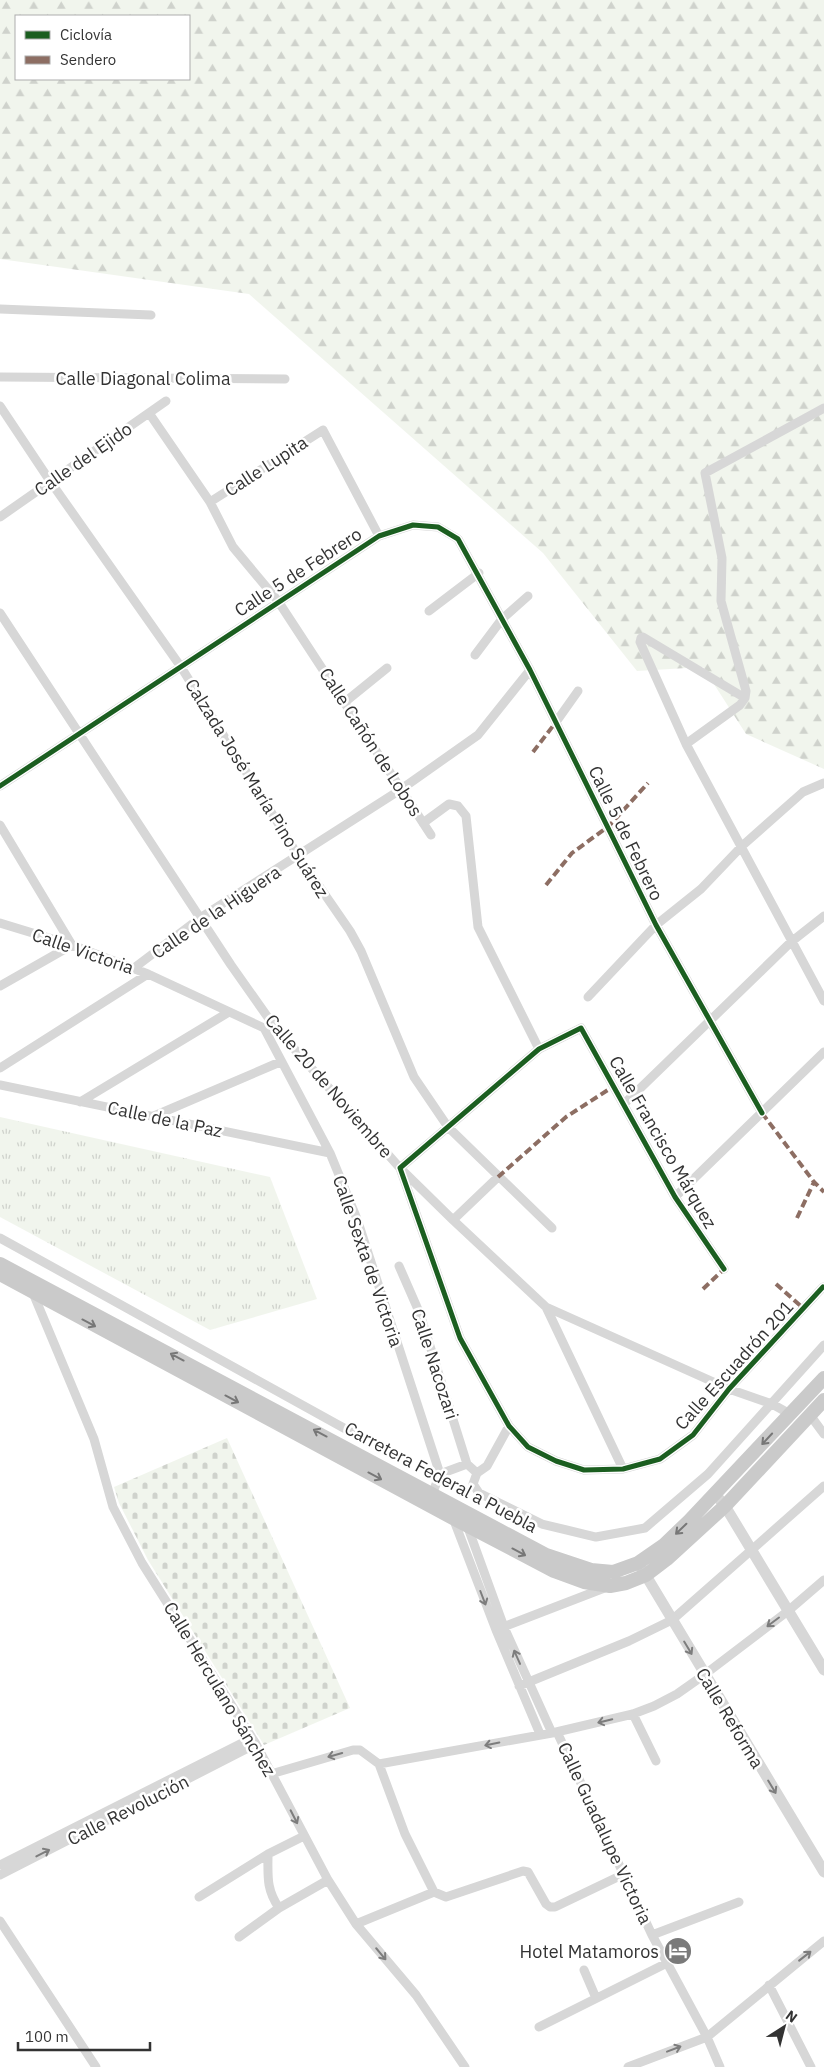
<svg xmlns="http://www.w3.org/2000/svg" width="824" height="2067" viewBox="0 0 824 2067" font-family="'IBM Plex Sans',sans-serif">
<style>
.grass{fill:url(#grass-tufts)}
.forest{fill:url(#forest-firs);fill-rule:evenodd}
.cemetery{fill:url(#cemetery-stones)}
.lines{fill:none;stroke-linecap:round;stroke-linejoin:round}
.minor{stroke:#d7d7d7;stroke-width:9}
.tertiary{stroke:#d7d7d7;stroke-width:11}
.primary{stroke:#cacaca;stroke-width:14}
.quiet{stroke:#8d6e63;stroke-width:4;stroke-dasharray:8 4;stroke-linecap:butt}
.cycleway-casing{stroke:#fff;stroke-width:8}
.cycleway{stroke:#1b5e20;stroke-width:5}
.oneway{stroke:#777}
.oneway2{stroke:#7d7d7d}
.labels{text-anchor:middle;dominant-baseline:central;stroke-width:5;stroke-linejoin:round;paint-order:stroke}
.street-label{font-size:18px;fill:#333;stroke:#fff}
.poi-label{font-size:18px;fill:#333;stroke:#fff;text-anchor:end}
</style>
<defs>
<pattern id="grass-tufts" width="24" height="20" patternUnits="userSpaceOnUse" patternTransform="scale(1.25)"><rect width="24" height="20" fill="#f1f5ed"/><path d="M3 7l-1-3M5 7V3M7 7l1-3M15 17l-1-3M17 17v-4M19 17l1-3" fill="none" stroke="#cfd2cc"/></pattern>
<pattern id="forest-firs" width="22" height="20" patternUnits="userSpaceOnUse" patternTransform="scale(1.25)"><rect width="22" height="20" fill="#f1f5ed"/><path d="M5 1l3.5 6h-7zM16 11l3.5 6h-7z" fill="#cfd2cc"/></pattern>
<pattern id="cemetery-stones" width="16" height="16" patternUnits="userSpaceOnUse" patternTransform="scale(1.25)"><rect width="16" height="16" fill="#f1f5ed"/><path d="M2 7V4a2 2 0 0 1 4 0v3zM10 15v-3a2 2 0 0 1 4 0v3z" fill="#cfd2cc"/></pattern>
</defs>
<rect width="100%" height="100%" fill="#fff"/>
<!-- grass -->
<path class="grass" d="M0,1117l270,60 47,122 -107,31 -210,-113z"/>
<!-- forest -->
<path class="forest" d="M0,0h824v769l-78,-35 -43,-67 -66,4 -94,-118 -294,-259 -249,-35zM16,16h173v63h-173z"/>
<!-- cemetery -->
<path class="cemetery" d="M227,1438l123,270 -86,37 -116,-185 -29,-57 -5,-16z"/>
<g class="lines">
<!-- minor -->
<path class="minor" d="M0,309l151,6
M0,377l285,2
M0,406l50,75 131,186 118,190 51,74 11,20 53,126 34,50 104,101
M149,413l61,89 23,45 45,54 153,234
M210,502l113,-72 56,106
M0,517l166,-116
M429,611l50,-38
M0,613l231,352 43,61 126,142 53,52 93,87 183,82 43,15 18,10
M475,655l27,-36 26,-23
M745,698l-102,-61 -2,1 -1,4 46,102 138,257
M345,702l42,-34
M556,722l22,-31
M686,744l54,-39 5,-7 1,-7 -25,-90 1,-43 -17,-85 119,-65
M0,786l379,-250 34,-11 25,2 20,12 72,131 126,255 106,188
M423,823l26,-19 9,2 8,10 12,111 61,122
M0,825l72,120 -72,41
M0,923l72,22 76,29 116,54 5,-1
M134,968l66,-50 200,-128 78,-55 52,-65
M588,997l68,-72 45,-36 41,-43 61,-54 21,-9
M264,1028l66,125 27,66 83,255 -9,23
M0,1068l148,-94
M0,1085l330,68
M80,1102l149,-90
M624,1104l167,-162 33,-26
M154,1116l126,-54
M675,1197l149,-145
M453,1220l45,-43
M0,1238l351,194
M399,1266l21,48 47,150
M724,1269l-49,-72 -94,-169 -42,21 -139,119 60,170 49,88 19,21 28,14 28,9 39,-1 37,-10 33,-24 36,-46 94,-102
M33,1290v3l61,146 19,68 29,56 114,181 72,136 28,44 60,71 49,72
M546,1307l77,162
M810,1415l14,19
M477,1473l-4,11 6,9 63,31 54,13 49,-9 63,-54 116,-129
M440,1474l27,-10 10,9 10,-7 22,-40
M453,1518l43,112 44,104
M467,1525l37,102 48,106
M498,1629l109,-42
M519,1686l110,-45 43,-21 152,-134
M633,1714l23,47
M557,1732l95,203 55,102 13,30
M379,1764l26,70 29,58
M271,1774l82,-24h7l19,14 173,-31 81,-19 21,-8 23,-12 27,-19 84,-64 36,-31
M268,1854c0,22 -2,35 11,54
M0,1865l252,-127
M0,1875l256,-131
M199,1897l69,-43 36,-18
M0,1921l96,146
M356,1924l78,-32 12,5 77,-26 5,1 18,32 4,3h5l69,-33
M652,1935l87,-33
M239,1937l40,-29 49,-28
M584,1970l12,28
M769,1985l42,82
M539,2027l128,-64
M628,2067l79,-30 117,-96"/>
<!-- tertiary -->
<path class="tertiary" d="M715,1494l10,12 99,164
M642,1569l182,303"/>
<!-- primary -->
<path class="primary" d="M0,1264l546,291 45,15 22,2 25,-9 26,-18 25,-24 135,-143
M0,1274l453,244 101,53 30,11 26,4 16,-3 20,-8 21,-16 58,-53 99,-106"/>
<!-- quiet -->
<path class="quiet" d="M533,752l23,-30
M546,885l26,-32 37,-27 39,-43
M762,1113l52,69 10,10
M498,1177l68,-60 48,-31
M797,1218l17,-36
M776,1284l27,24
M703,1289l21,-20"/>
<defs>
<path id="cycleway" d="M0,786l379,-250 34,-11 25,2 20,12 72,131 126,255 106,188
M724,1269l-49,-72 -94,-169 -42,21 -139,119 60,170 49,88 19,21 28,14 28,9 39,-1 37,-10 33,-24 36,-46 94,-102"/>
</defs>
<!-- cycleway casing -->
<use href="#cycleway" class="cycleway-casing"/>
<!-- cycleway -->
<use href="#cycleway" class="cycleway"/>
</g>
<!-- one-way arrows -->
<defs><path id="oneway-shaft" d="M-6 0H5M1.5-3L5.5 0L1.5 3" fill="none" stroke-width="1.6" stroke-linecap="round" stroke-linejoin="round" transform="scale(1.25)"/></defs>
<g class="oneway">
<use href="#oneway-shaft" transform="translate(89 1323) rotate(28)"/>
<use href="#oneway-shaft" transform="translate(177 1357) rotate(-152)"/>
<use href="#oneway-shaft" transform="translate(232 1399) rotate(28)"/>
<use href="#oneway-shaft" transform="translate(320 1433) rotate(-152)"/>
<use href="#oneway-shaft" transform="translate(767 1439) rotate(133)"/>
<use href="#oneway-shaft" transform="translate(375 1476) rotate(28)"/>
<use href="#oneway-shaft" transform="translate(681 1529) rotate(136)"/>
<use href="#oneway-shaft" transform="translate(519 1552) rotate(28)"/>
</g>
<g class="oneway2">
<use href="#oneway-shaft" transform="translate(483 1598) rotate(69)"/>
<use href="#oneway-shaft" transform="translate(773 1622) rotate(143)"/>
<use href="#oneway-shaft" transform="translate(688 1648) rotate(59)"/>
<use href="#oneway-shaft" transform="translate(517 1657) rotate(-114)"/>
<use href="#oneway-shaft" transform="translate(605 1721) rotate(166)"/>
<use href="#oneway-shaft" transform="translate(492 1744) rotate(168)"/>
<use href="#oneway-shaft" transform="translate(335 1755) rotate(164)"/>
<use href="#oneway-shaft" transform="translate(772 1787) rotate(59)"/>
<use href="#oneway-shaft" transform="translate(294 1817) rotate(63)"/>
<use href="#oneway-shaft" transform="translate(43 1853) rotate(-27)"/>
<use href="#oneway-shaft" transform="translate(381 1954) rotate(50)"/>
<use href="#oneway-shaft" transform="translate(805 1956) rotate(-38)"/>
<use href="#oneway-shaft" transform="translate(674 2049) rotate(-21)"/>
</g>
<!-- icons -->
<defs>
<symbol id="hotel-disc" viewBox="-11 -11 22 22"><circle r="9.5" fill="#7a7a7a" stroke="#fff"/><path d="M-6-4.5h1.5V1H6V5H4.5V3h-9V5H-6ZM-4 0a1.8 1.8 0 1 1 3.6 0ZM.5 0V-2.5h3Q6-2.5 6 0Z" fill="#fff"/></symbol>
</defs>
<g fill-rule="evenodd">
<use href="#hotel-disc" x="662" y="1935" width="32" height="32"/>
</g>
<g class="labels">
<!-- street labels -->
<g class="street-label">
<text x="143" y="378">Calle Diagonal Colima</text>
<text transform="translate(83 459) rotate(-35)">Calle del Ejido</text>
<text transform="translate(266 466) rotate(-33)">Calle Lupita</text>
<text transform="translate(298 572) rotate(-33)">Calle 5 de Febrero</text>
<text transform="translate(371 742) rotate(57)">Calle Cañón de Lobos</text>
<text transform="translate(257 788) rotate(58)">Calzada José María Pino Suárez</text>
<text transform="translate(626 833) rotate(64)">Calle 5 de Febrero</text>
<text transform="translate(216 912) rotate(-34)">Calle de la Higuera</text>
<text transform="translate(83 951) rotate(19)">Calle Victoria</text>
<text transform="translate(329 1086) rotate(49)">Calle 20 de Noviembre</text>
<text transform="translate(165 1119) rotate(12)">Calle de la Paz</text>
<text transform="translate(663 1142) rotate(60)">Calle Francisco Márquez</text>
<text transform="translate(368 1261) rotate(71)">Calle Sexta de Victoria</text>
<text transform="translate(435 1364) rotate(72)">Calle Nacozari</text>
<text transform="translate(734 1365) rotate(-48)">Calle Escuadrón 201</text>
<text transform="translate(441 1477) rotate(28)">Carretera Federal a Puebla</text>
<text transform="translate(220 1689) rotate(59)">Calle Herculano Sánchez</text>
<text transform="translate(730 1718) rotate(59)">Calle Reforma</text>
<text transform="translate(128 1810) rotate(-27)">Calle Revolución</text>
<text transform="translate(605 1833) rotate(65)">Calle Guadalupe Victoria</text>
</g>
<!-- poi labels -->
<g class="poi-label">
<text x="659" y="1951">Hotel Matamoros</text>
</g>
</g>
<!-- legend -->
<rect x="15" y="15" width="175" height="65" fill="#ffffff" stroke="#adadad"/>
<rect x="25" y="31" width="25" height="8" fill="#1b5e20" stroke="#adadad"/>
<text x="60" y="40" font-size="15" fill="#333333">Ciclovía</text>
<rect x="25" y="56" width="25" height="8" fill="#8d6e63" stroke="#adadad"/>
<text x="60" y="65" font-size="15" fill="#333333">Sendero</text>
<!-- north arrow -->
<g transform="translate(784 2027) rotate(36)" stroke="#ffffff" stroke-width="4" paint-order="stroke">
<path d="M0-4L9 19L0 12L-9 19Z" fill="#333333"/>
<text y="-8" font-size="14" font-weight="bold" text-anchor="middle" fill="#333333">N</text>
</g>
<!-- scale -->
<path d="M18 2042v8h132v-8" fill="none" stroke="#333333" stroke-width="2.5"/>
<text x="25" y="2042" font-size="15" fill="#333333" stroke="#ffffff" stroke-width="4" paint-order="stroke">100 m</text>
</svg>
